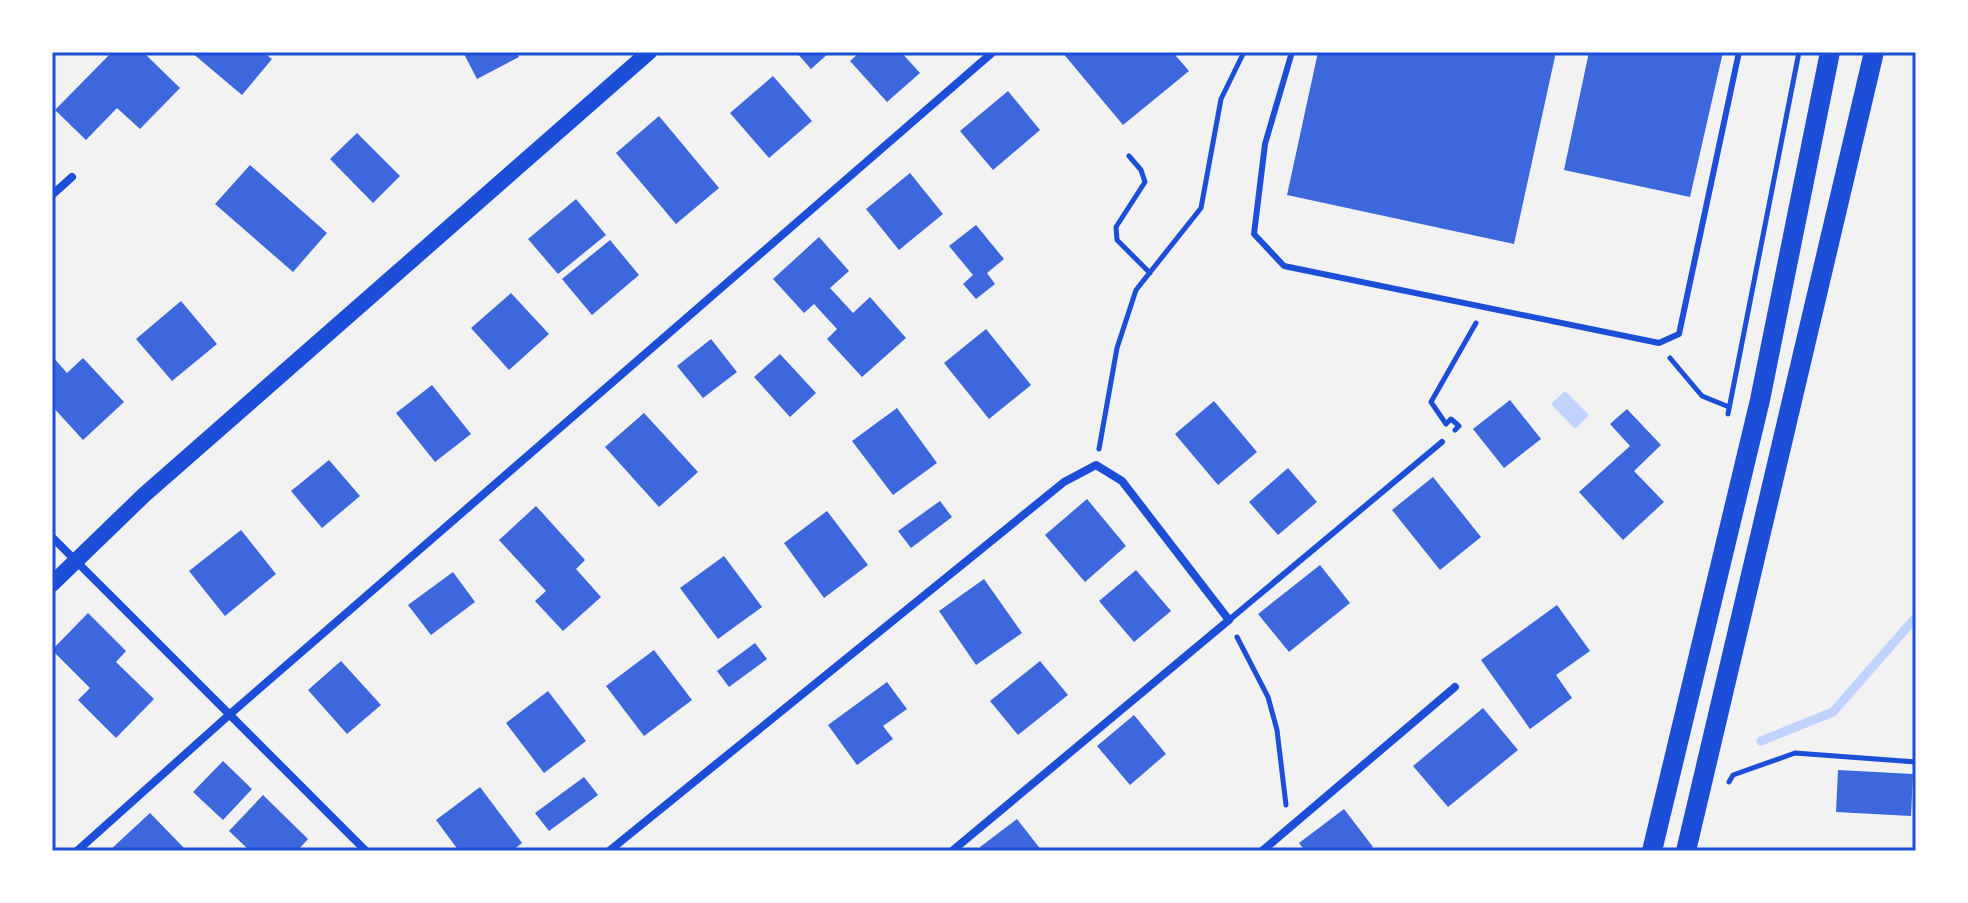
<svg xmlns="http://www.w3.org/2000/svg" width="1968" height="903" viewBox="0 0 1968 903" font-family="Lato,sans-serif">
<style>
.water{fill:#bfd3fe}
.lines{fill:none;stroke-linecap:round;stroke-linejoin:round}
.stream{stroke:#bfd3fe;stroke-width:9}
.building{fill:#3d67dc}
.path{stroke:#1d4ed8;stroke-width:5}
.service{stroke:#1d4ed8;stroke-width:6}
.minor{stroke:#1d4ed8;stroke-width:8}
.secondary{stroke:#1d4ed8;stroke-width:16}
.primary{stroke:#1d4ed8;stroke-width:20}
.neatline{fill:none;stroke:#1d4ed8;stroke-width:3}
</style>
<rect width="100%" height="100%" fill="#f2f2f2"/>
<!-- water -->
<path class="water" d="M1565,391l24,24 -14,14 -24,-25z"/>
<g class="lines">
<!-- stream -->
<path class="stream" d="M1761,741l72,-29 83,-95"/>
</g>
<!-- building -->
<path class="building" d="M112,52h31l37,36 -40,41 -23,-21 -31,32 -31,-30z
M191,52h72l9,7 -30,36z
M463,52h53l3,5 -42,22z
M796,52h34l-19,17z
M860,52h41l19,21 -33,29 -37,-41z
M1062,52h118l-4,4 13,15 -66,54z
M1318,52h238l-42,192 -227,-49z
M1589,52h134l-33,145 -126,-27z
M773,76l39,45 -43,37 -39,-45z
M1008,91l32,39 -47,40 -33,-39z
M659,116l60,72 -43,36 -60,-71z
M357,133l43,43 -27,27 -43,-44z
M250,165l77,68 -34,39 -78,-68z
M910,173l33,41 -44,36 -33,-41z
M576,199l30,36 -48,39 -30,-35z
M976,225l28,34 -17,14 8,11 -19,15 -13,-15 10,-9 -24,-29z
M819,237l30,34 -19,17 23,25 17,-16 36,41 -44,39 -35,-38 10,-10 -12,-13 -11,-12 -10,9 -31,-34z
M610,240l29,35 -47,40 -30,-36z
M511,293l38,41 -40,36 -38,-42z
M181,301l36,43 -45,37 -36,-42z
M986,329l45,56 -42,34 -45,-56z
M711,339l26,33 -34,26 -26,-32z
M780,354l36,39 -26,24 -36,-40z
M52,356l15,17 16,-15 41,44 -41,38 -31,-34z
M432,385l39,49 -36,28 -39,-49z
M1510,400l31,39 -37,29 -31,-39z
M1214,401l43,51 -39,33 -43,-51z
M897,408l40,55 -44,32 -41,-54z
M1627,409l34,36 -27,26 30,31 -41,38 -44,-48 51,-46 -20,-22z
M644,413l54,59 -39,35 -54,-60z
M329,460l31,36 -38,32 -31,-37z
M1288,468l29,34 -39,33 -29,-33z
M1433,477l48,60 -41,33 -48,-60z
M1087,499l39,47 -41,36 -40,-47z
M940,501l12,16 -41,31 -13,-17z
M536,506l49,54 -9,9 25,28 -38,34 -28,-30 11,-10 -47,-51z
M827,511l41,54 -44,33 -40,-55z
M241,530l35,44 -51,42 -36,-45z
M724,556l38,51 -44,32 -38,-51z
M1320,565l30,38 -61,49 -31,-38z
M1136,570l35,41 -37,31 -35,-41z
M453,572l22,30 -44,33 -23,-30z
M984,579l38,54 -46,32 -37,-54z
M1557,605l33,46 -34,24 16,23 -42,31 -49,-69z
M88,613l38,38 -10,11 38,37 -38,39 -38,-38 12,-12 -38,-38z
M755,643l12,16 -38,28 -12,-16z
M654,650l38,50 -48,36 -38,-50z
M341,661l40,44 -34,29 -39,-44z
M1040,661l28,34 -50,40 -28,-34z
M887,682l20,27 -24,17 10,13 -36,26 -29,-40z
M548,691l38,50 -42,32 -38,-50z
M1483,708l35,42 -70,57 -35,-41z
M1134,715l32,39 -36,31 -33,-39z
M223,761l29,28 -29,31 -30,-28z
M1838,770l75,4 -2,42 -75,-4z
M584,777l14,18 -49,36 -14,-18z
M480,787l42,56 -10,8h-53l-23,-31z
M263,795l45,44 -11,12h-47l-21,-20z
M1344,809l29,38 -6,4h-62l-6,-8z
M150,813l34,35 -4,3h-71z
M1017,819l25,32h-59l-3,-4z"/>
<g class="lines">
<!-- path -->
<path class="path" d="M1129,156l12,14 4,12 -29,45 1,13 33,33
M1670,358l32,38 27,11
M1728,414l71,-362
M1455,430l4,-4 -8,-7 -5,5 -15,-22 45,-79
M1099,449l18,-101 19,-58 65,-82 20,-109 23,-47
M1237,637l31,60 9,33 9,75
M1729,782l4,-7 62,-22 121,9"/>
<!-- service -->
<path class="service" d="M1292,52l-27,92 -11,90 30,32 375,77 20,-9 60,-282
M1229,620l213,-178"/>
<!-- minor -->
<path class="minor" d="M52,195l20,-18
M52,537l314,314
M77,851l152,-136 764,-663
M609,851l455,-369 32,-17 26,16 107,139 -277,231
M1262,851l193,-164"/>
<!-- secondary -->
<path class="secondary" d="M52,584l92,-89 505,-443"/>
<!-- primary -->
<path class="primary" d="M1652,851l108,-451 70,-348
M1686,851l188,-799"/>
</g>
<!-- border -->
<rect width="1968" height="903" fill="none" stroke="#ffffff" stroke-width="108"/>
<rect x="54" y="54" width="1860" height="795" class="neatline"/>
</svg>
